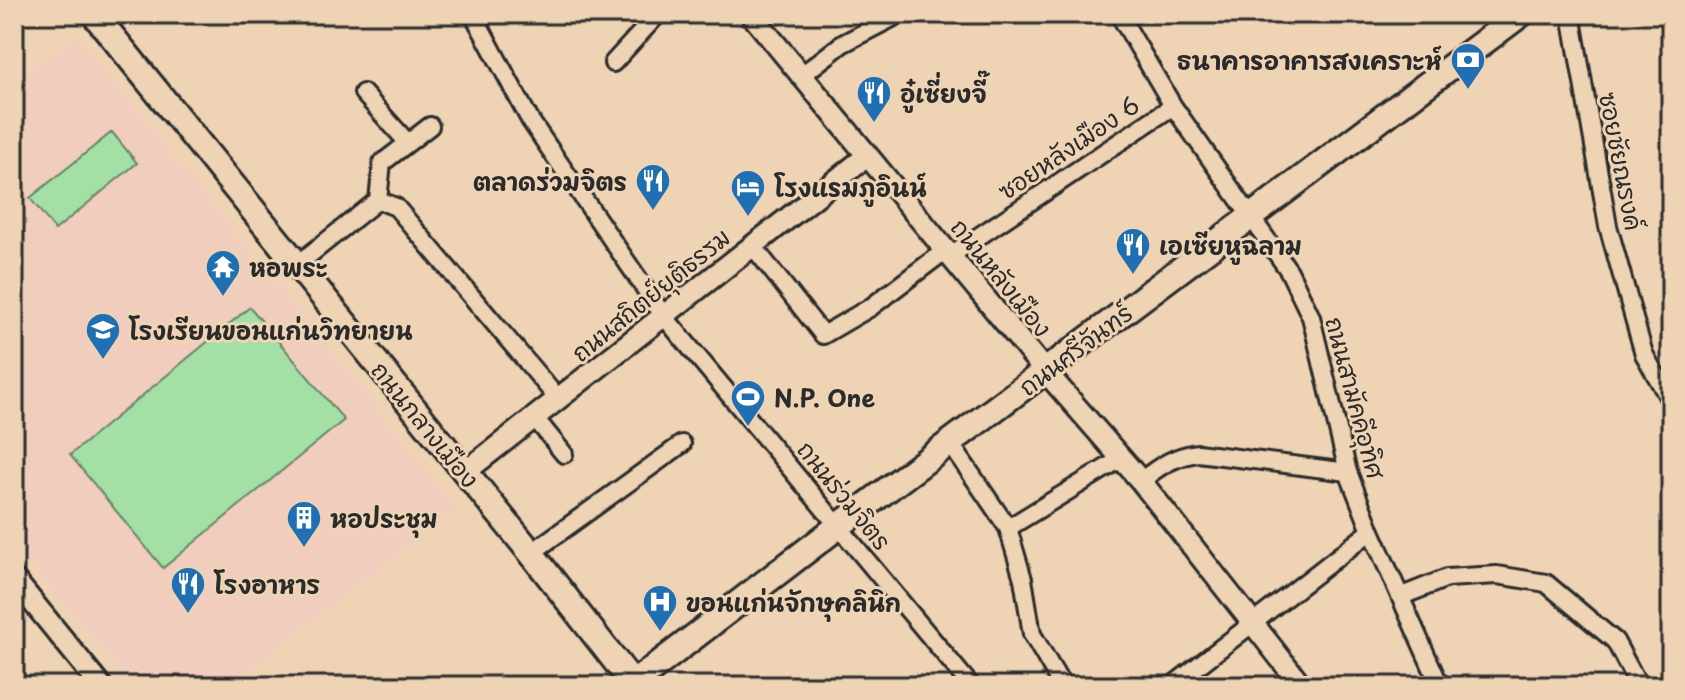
<svg xmlns="http://www.w3.org/2000/svg" width="1685" height="700" viewBox="0 0 1685 700" font-family="'Playpen Sans','Playpen Sans Thai',sans-serif">
<style>
.built{fill:#f1cdbe}
.green{fill:#a4e0a6;stroke:#688668;stroke-width:2}
.lines{fill:none;stroke-linecap:round;stroke-linejoin:round}
.minor-casing{stroke:#2b2b2b;stroke-width:22}
.tertiary-casing{stroke:#2b2b2b;stroke-width:26}
.secondary-casing{stroke:#2b2b2b;stroke-width:30}
.minor{stroke:#eed3b5;stroke-width:16}
.tertiary{stroke:#eed3b5;stroke-width:20}
.secondary{stroke:#eed3b5;stroke-width:24}
.labels{text-anchor:middle;dominant-baseline:central;stroke-width:6;stroke-linejoin:round;paint-order:stroke}
.poi-label{font-size:24px;font-weight:bold;fill:#2b2b2b;stroke:#eed3b5;text-anchor:start}
.street-label{font-size:24px;fill:#2b2b2b;stroke:#eed3b5}
</style>
<rect width="100%" height="100%" fill="#eed3b5"/>
<filter id="ink" filterUnits="userSpaceOnUse"><feTurbulence type="fractalNoise" baseFrequency=".0125" numOctaves="2"/><feDisplacementMap in="SourceGraphic" scale="16" xChannelSelector="R" yChannelSelector="G"/><feConvolveMatrix kernelMatrix="1 2 1 2 8 2 1 2 1" color-interpolation-filters="sRGB"/></filter>
<g filter="url(#ink)">
<!-- built -->
<path class="built" d="M76,36l381,472 -229,178h-95l-119,-141v-177l16,-14 -16,-20v-72l4,-4 -4,-5v-169z"/>
<!-- green -->
<path class="green" d="M112,132l25,31 -82,67 -25,-32z
M250,307l94,113 -181,148 -93,-113z"/>
<g class="lines">
<defs>
<path id="minor" d="M473,14l57,106 133,195 308,371
M1119,14l54,92 116,165 22,46 37,155 23,59 69,155
M1571,14l37,212 36,128 27,48
M613,63l45,-49
M802,75l40,-31 58,-30
M363,93l45,50
M378,200l4,-37 48,-37
M752,245l71,90 48,-28 75,-57
M951,255l222,-149
M298,264l80,-64 18,7 163,193
M535,418l29,36
M950,443l58,85 15,51 9,55 25,43 8,9
M1141,481c18,-15 34,-25 57,-28l150,19
M1008,528l114,-70
M531,553l151,-109
M1402,596l45,-18 50,-3 49,8 69,58 24,45
M1172,686l199,-155"/>
<path id="tertiary" d="M751,14l294,357 96,110 161,205
M465,472l402,-316
M14,579l87,107"/>
<path id="secondary" d="M94,14l437,539 104,133
M630,686l210,-161 681,-511"/>
</defs>
<!-- minor casing -->
<use href="#minor" class="minor-casing"/>
<!-- tertiary casing -->
<use href="#tertiary" class="tertiary-casing"/>
<!-- secondary casing -->
<use href="#secondary" class="secondary-casing"/>
<!-- minor -->
<use href="#minor" class="minor"/>
<!-- tertiary -->
<use href="#tertiary" class="tertiary"/>
<!-- secondary -->
<use href="#secondary" class="secondary"/>
</g>
</g>
<!-- icons -->
<defs>
<symbol id="bank-pin" viewBox="-11 -11 22 30"><path d="M0 17L-7.5 6A9.5 9.5 0 1 1 7.5 6Z" fill="#1f6fb2" stroke="#eed3b5"/><path d="M-6-4H6V4H-6ZM0-2.3a2.3 2.3 0 1 0 0 4.6a2.3 2.3 0 1 0 0-4.6Z" fill="#fff"/></symbol>
<symbol id="restaurant-pin" viewBox="-11 -11 22 30"><path d="M0 17L-7.5 6A9.5 9.5 0 1 1 7.5 6Z" fill="#1f6fb2" stroke="#eed3b5"/><path d="M-5-6h1v4h1v-4h1v4h1v-4h1v5L-1.5 .5V6h-2V.5L-5-1ZM5-6V6H3V1.5H1.5Q1.5-4 5-6Z" fill="#fff"/></symbol>
<symbol id="hotel-pin" viewBox="-11 -11 22 30"><path d="M0 17L-7.5 6A9.5 9.5 0 1 1 7.5 6Z" fill="#1f6fb2" stroke="#eed3b5"/><path d="M-6-4.5h1.5V1H6V5H4.5V3h-9V5H-6ZM-4 0a1.8 1.8 0 1 1 3.6 0ZM.5 0V-2.5h3Q6-2.5 6 0Z" fill="#fff"/></symbol>
<symbol id="temple-pin" viewBox="-11 -11 22 30"><path d="M0 17L-7.5 6A9.5 9.5 0 1 1 7.5 6Z" fill="#1f6fb2" stroke="#eed3b5"/><path d="M0-6L5-2H3V0L6.5 2.5H4V6H1.5V3h-3V6H-4V2.5H-6.5L-3 0V-2H-5Z" fill="#fff"/></symbol>
<symbol id="school-pin" viewBox="-11 -11 22 30"><path d="M0 17L-7.5 6A9.5 9.5 0 1 1 7.5 6Z" fill="#1f6fb2" stroke="#eed3b5"/><path d="M0-5L7-2L0 1L-7-2ZM-4 1L0 2.5L4 1V4Q0 6-4 4Z" fill="#fff"/></symbol>
<symbol id="stadium-pin" viewBox="-11 -11 22 30"><path d="M0 17L-7.5 6A9.5 9.5 0 1 1 7.5 6Z" fill="#1f6fb2" stroke="#eed3b5"/><path d="M0-5a6.5 5 0 1 0 0 10a6.5 5 0 1 0 0-10ZM-3.5-1.8h7v3.6h-7Z" fill="#fff"/></symbol>
<symbol id="building-pin" viewBox="-11 -11 22 30"><path d="M0 17L-7.5 6A9.5 9.5 0 1 1 7.5 6Z" fill="#1f6fb2" stroke="#eed3b5"/><path d="M-4-6H4V6H1V3H-1V6H-4ZM-2.5-4.3h1.7v1.8h-1.7ZM.8-4.3h1.7v1.8H.8ZM-2.5-1h1.7V.8h-1.7ZM.8-1h1.7V.8H.8Z" fill="#fff"/></symbol>
<symbol id="hospital-pin" viewBox="-11 -11 22 30"><path d="M0 17L-7.5 6A9.5 9.5 0 1 1 7.5 6Z" fill="#1f6fb2" stroke="#eed3b5"/><path d="M-5-5h3v3.5h4V-5h3V5h-3V1.5h-4V5h-3Z" fill="#fff"/></symbol>
</defs>
<g fill-rule="evenodd">
<use href="#bank-pin" x="1448" y="40" width="40" height="54"/>
<use href="#restaurant-pin" x="854" y="73" width="40" height="54"/>
<use href="#restaurant-pin" x="633" y="161" width="40" height="54"/>
<use href="#hotel-pin" x="728" y="167" width="40" height="54"/>
<use href="#restaurant-pin" x="1113" y="225" width="40" height="54"/>
<use href="#temple-pin" x="203" y="247" width="40" height="54"/>
<use href="#school-pin" x="83" y="310" width="40" height="54"/>
<use href="#stadium-pin" x="728" y="377" width="40" height="54"/>
<use href="#building-pin" x="284" y="498" width="40" height="54"/>
<use href="#restaurant-pin" x="168" y="564" width="40" height="54"/>
<use href="#hospital-pin" x="640" y="582" width="40" height="54"/>
</g>
<g class="labels">
<!-- poi labels -->
<g class="poi-label">
<text x="1442" y="60" text-anchor="end">ธนาคารอาคารสงเคราะห์</text>
<text x="900" y="93">อู๋เซี่ยงจี๊</text>
<text x="627" y="181" text-anchor="end">ตลาดร่วมจิตร</text>
<text x="774" y="187">โรงแรมภูอินน์</text>
<text x="1159" y="245">เอเซียหูฉลาม</text>
<text x="249" y="267">หอพระ</text>
<text x="129" y="330">โรงเรียนขอนแก่นวิทยายน</text>
<text x="774" y="397">N.P. One</text>
<text x="330" y="518">หอประชุม</text>
<text x="214" y="584">โรงอาหาร</text>
<text x="686" y="602">ขอนแก่นจักษุคลินิก</text>
</g>
<!-- street labels -->
<g class="street-label">
<text transform="translate(1068 147) rotate(-34)">ซอยหลังเมือง 6</text>
<text transform="translate(1622 161) rotate(79)">ซอยชัยณรงค์</text>
<text transform="translate(1002 277) rotate(51)">ถนนหลังเมือง</text>
<text transform="translate(650 294) rotate(-39)">ถนนสถิตย์ยุติธรรม</text>
<text transform="translate(1075 349) rotate(-37)">ถนนศรีจันทร์</text>
<text transform="translate(1356 397) rotate(75)">ถนนสามัคคีอุทิศ</text>
<text transform="translate(426 424) rotate(51)">ถนนกลางเมือง</text>
<text transform="translate(845 495) rotate(51)">ถนนร่วมจิตร</text>
</g>
</g>
<!-- margin -->
<rect width="1685" height="700" fill="none" stroke="#eed3b5" stroke-width="48"/>
<rect x="24" y="24" width="1637" height="652" fill="none" stroke="#2b2b2b" stroke-width="3" filter="url(#ink)"/>
</svg>
